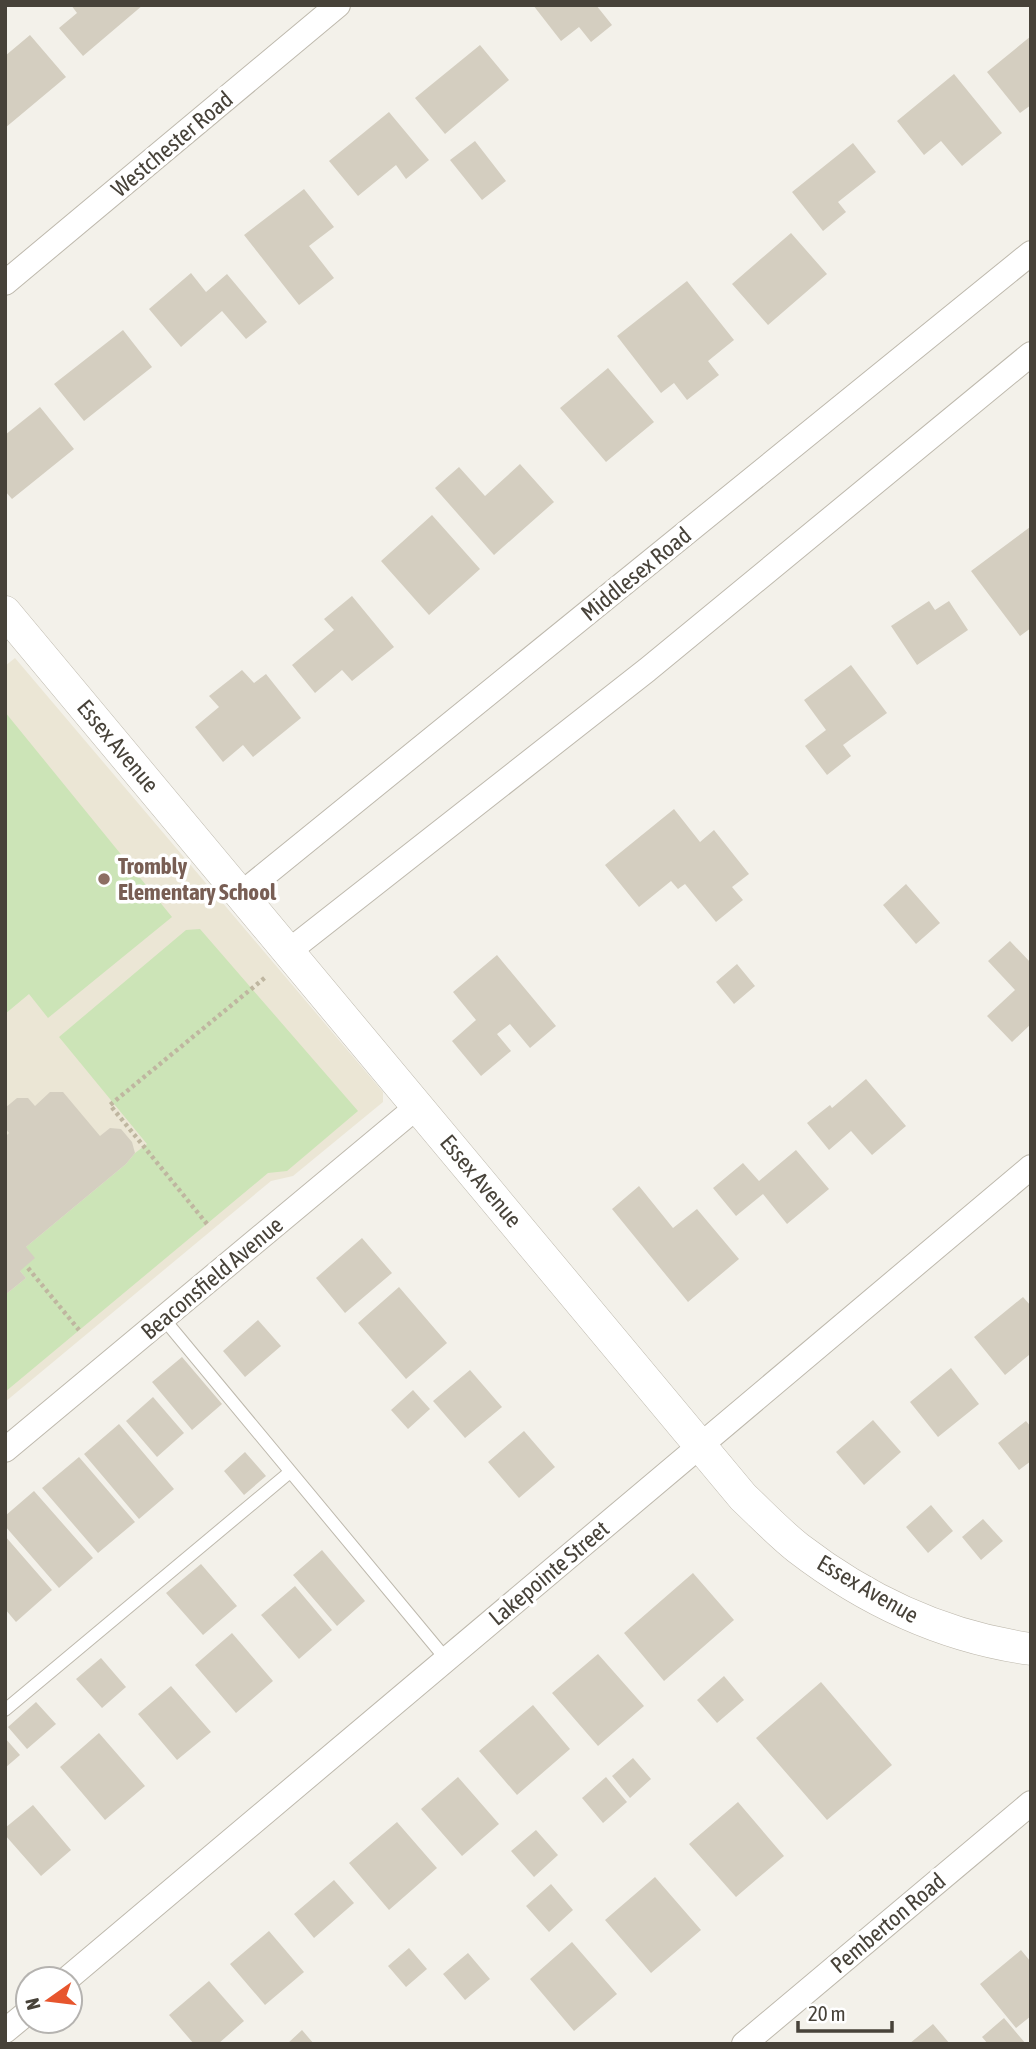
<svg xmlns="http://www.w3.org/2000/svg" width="1036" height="2049" viewBox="0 0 1036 2049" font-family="'Asap Condensed',sans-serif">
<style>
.education{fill:#ebe6d5}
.green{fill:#cce4b7}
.building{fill:#d4cec0}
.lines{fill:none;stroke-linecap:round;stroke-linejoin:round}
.service-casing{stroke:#beb9ad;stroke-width:14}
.minor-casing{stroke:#beb9ad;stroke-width:26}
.tertiary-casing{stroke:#beb9ad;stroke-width:33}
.path{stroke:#bfb6a0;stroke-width:4.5;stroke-dasharray:3.5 3.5;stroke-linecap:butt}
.service{stroke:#fff;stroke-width:12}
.minor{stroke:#fff;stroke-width:24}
.tertiary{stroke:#fff;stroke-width:32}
.education-dot{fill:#8d6e63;stroke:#fff;stroke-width:2.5}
.labels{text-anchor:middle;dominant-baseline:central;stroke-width:7;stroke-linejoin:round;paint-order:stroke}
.street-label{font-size:23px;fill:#474239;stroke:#fff}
.education-label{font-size:23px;font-weight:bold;fill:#785e54;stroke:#fff;text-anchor:start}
</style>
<rect width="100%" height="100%" fill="#f3f1ea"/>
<!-- education -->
<path class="education" d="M15,658l368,434v10l-90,74 -22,5 -266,221v-736z"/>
<!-- green -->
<path class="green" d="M5,712l167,205 -124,101 -19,-24 -24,20z
M200,929l158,182 -71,60 -19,2 -263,219v-97l21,-17 -6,-7 6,-24 100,-83 9,-11 12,-9 -88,-107 127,-107z"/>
<!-- building -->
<path class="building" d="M71,5h72l-60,51 -24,-28 18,-15z
M533,5h63l16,20 -21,17 -12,-15 -18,14z
M30,35l36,42 -61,51v-72z
M1031,36v69l-11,8 -33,-41z
M480,45l29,35 -64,54 -30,-36z
M954,74l48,59 -40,33 -21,-25 -17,14 -27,-34z
M389,112l40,48 -23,19 -10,-14 -38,31 -29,-35z
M475,141l31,40 -24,19 -32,-40z
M853,143l23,29 -38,30 8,10 -23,19 -31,-39z
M304,189l30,38 -25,19 25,32 -35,27 -55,-70z
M791,233l36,41 -59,51 -36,-41z
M191,273l15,19 21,-18 40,48 -21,17 -24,-28 -41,36 -32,-38z
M687,281l47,59 -26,21 11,14 -32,25 -13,-17 -13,10 -44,-57z
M123,330l29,37 -68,54 -30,-37z
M608,368l46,54 -48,40 -46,-54z
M40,407l34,42 -62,50 -7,-8v-56z
M520,464l34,38 -60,53 -59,-67 24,-21 26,29z
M432,515l48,54 -51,46 -48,-54z
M1030,527l1,101 -11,8 -49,-65z
M352,596l42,51 -42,34 -10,-11 -27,23 -23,-28 42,-35 -10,-11z
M929,601l6,9 14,-9 19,29 -51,35 -26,-39z
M851,665l36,48 -44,32 8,11 -24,19 -22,-29 21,-16 -22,-30z
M242,670l12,13 12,-9 35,44 -48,39 -10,-12 -20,17 -28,-35 24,-20 -10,-11z
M674,809l26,33 14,-12 35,44 -17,13 11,13 -27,22 -31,-38 -7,5 -7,-8 -32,26 -34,-42z
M906,884l34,39 -24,21 -33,-39z
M1010,941l21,22v61l-19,18 -25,-26 28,-26 -27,-29z
M497,955l59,71 -26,22 -20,-24 -13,10 14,17 -30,25 -29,-35 24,-21 -23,-28z
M737,964l18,22 -21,18 -18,-22z
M866,1079l40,47 -34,29 -21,-24 -22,19 -22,-27 23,-18 2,3z
M50,1092h13l37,44 10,-8 11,1 11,13 3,11 -9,11 -100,83 9,11 -15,13 6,7 -21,17v-158l4,-4 -4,-5v-20l12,-10h11l7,8z
M796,1150l33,39 -42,35 -24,-30 -27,22 -23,-28 30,-25 16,18z
M639,1186l34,42 24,-19 42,50 -51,43 -76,-93z
M362,1238l30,35 -47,40 -29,-35z
M399,1287l48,56 -41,36 -48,-56z
M1023,1297l8,9v52l-2,-3 -24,20 -31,-38z
M258,1320l23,26 -36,31 -22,-26z
M182,1357l40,47 -30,26 -40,-48z
M951,1368l28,36 -41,33 -28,-35z
M470,1370l32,37 -37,31 -32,-37z
M413,1390l17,19 -22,20 -17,-19z
M153,1397l31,36 -27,24 -31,-36z
M873,1420l28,32 -37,33 -28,-33z
M1026,1421l5,6v34l-12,9 -21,-27z
M119,1424l55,65 -35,30 -55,-65z
M524,1431l31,36 -36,31 -31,-36z
M245,1452l21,24 -22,19 -20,-24z
M79,1457l56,65 -37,31 -56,-65z
M34,1491l59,67 -34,30 -54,-62v-10z
M931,1505l22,26 -25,22 -22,-26z
M983,1519l20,22 -22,19 -19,-23z
M5,1536l47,54 -36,32 -11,-13z
M322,1550l43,51 -28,25 -44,-51z
M201,1564l36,42 -34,29 -37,-42z
M693,1573l41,47 -70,61 -40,-48z
M295,1586l37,44 -33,29 -38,-44z
M232,1633l41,48 -37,32 -41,-48z
M598,1654l46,52 -46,40 -46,-53z
M101,1658l25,29 -24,21 -26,-29z
M724,1676l20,24 -27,23 -20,-23z
M821,1682l71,83 -65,55 -71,-82z
M171,1686l40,46 -34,28 -39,-46z
M36,1702l20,22 -29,25 -19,-22z
M533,1705l37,44 -53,46 -38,-44z
M99,1733l46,53 -40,34 -45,-53z
M5,1738l15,17 -15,13z
M633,1758l18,21 -21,19 -18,-22z
M458,1777l41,47 -37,32 -41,-47z
M606,1777l21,25 -24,21 -21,-25z
M738,1802l46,54 -48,41 -47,-53z
M33,1805l38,45 -30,26 -36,-41v-7z
M397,1822l40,46 -48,42 -40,-47z
M536,1830l22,25 -24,22 -23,-26z
M655,1877l46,53 -50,43 -46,-53z
M334,1880l20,23 -40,35 -20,-24z
M551,1884l22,26 -24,22 -23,-26z
M269,1931l35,41 -39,33 -35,-41z
M572,1942l45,52 -43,37 -44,-52z
M409,1948l18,21 -21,18 -18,-21z
M1021,1950l10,12v54l-15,12 -36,-44z
M468,1953l22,26 -25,21 -22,-26z
M209,1981l35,40 -26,23h-24l-25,-29z
M1004,2018l22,26h-38l-6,-7z
M933,2024l17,20h-41z
M302,2030l12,14h-27z"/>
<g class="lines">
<defs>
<path id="service" d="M163,1318l283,341
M5,1710l285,-238"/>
<path id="minor" d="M5,283l333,-278
M241,894l790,-641
M289,951l358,-281 384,-316
M5,1450l413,-344
M67,1979l964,-812
M5,2031l23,-19
M744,2044l287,-241"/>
<path id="tertiary" d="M5,612l738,885c18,17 35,35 55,51 69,53 146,89 233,101"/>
</defs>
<!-- service casing -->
<use href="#service" class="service-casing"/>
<!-- minor casing -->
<use href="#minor" class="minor-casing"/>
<!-- tertiary casing -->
<use href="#tertiary" class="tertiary-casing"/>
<!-- path -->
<path class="path" d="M207,1224l-97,-119 157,-129
M28,1268l51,62"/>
<!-- service -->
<use href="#service" class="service"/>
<!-- minor -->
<use href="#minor" class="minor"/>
<!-- tertiary -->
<use href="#tertiary" class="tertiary"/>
</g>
<!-- markers -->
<circle class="education-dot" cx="104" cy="879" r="7"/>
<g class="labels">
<!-- street labels -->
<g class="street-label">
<text transform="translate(172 144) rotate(-40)">Westchester Road</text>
<text transform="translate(636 574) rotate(-39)">Middlesex Road</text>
<text transform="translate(118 746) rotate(50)">Essex Avenue</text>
<text transform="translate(481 1181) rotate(50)">Essex Avenue</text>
<text transform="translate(212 1278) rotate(-40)">Beaconsfield Avenue</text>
<text transform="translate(549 1573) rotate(-40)">Lakepointe Street</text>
<text transform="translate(868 1589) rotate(30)">Essex Avenue</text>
<text transform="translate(888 1923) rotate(-40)">Pemberton Road</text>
</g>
<!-- education labels -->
<g class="education-label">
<text x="118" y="866">Trombly<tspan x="118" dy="26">Elementary School</tspan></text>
</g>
</g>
<!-- border -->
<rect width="1036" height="2049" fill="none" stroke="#474239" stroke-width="14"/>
<!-- north arrow -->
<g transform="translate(49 2000) rotate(256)"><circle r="33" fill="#ffffff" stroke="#b5b3b0" stroke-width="2"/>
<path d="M0-5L12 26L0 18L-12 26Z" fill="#e7552d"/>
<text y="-10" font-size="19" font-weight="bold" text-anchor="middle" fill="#474239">N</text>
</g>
<!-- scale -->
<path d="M798 2021v10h94v-10" fill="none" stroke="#474239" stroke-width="3.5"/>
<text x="808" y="2021" font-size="21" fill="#474239" stroke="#ffffff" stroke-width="5" paint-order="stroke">20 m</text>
</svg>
